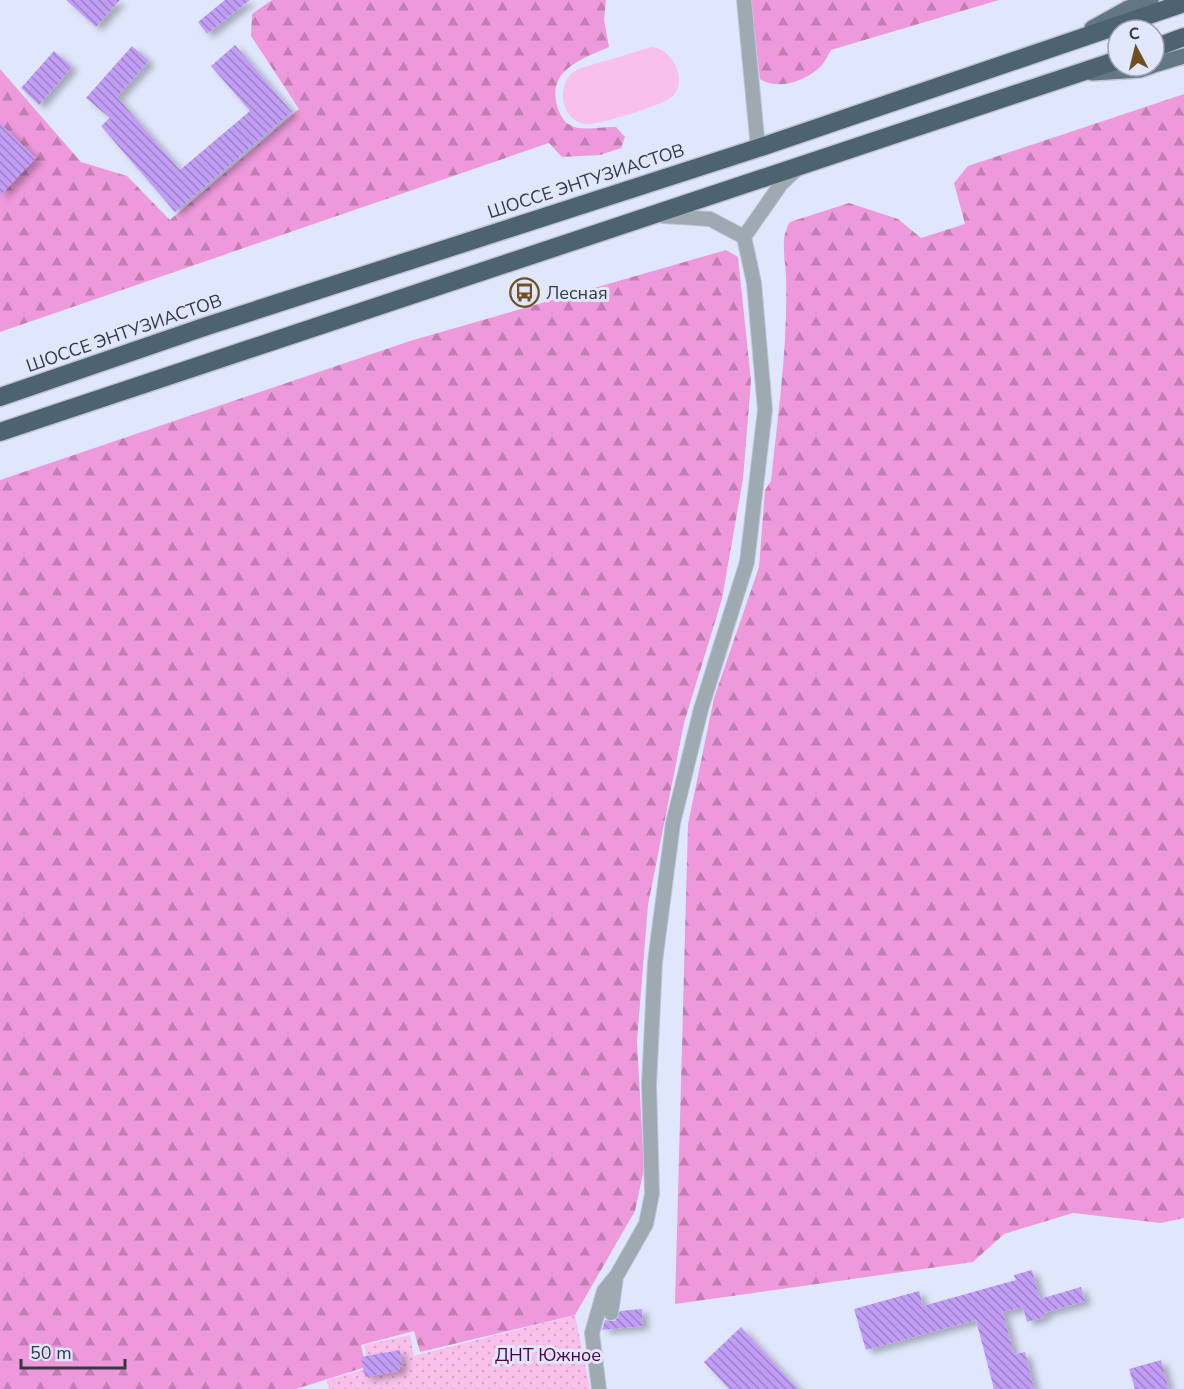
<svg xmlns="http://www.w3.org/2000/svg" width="1184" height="1389" viewBox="0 0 1184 1389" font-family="'Nunito Sans',sans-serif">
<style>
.forest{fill:url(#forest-firs)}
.garden{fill:url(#garden-dots)}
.pitch{fill:#f8c0ea}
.building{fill:url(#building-back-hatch);filter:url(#shadow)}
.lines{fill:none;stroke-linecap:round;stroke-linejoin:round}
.minor-casing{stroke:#bec4d7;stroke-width:16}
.major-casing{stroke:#bec4d7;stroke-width:18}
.highway-casing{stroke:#bec4d7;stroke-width:21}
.minor{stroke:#9fa9b1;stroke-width:14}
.major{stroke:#627683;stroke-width:15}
.highway{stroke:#4d6372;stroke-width:18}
.labels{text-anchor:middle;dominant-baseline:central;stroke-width:6;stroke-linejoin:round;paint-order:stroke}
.street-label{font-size:18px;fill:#353943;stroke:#e0e7fc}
.poi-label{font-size:18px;fill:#353943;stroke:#e0e7fc;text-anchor:start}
.park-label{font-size:18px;fill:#4e0144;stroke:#e0e7fc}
</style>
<defs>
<pattern id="forest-firs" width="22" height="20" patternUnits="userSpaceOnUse" patternTransform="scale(1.5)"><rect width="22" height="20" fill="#ee99db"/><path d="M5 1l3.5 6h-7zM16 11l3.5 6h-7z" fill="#c27eb3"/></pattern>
<pattern id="garden-dots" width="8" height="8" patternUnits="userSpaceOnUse" patternTransform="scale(1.5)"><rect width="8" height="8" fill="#f8c0ea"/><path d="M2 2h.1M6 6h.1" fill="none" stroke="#d5a6ca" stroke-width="1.8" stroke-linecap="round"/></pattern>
<pattern id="building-back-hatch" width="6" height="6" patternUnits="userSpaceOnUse" patternTransform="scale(1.5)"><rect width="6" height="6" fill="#c29df5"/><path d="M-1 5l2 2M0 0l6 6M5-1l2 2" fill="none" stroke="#9e81c8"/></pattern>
<filter id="shadow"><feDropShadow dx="6" dy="4" stdDeviation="3" flood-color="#0004"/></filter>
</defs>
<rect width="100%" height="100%" fill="#e0e7fc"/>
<!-- forest -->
<path class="forest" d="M272,0h334l-2,20 5,27c-24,11 -59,21 -53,54 2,9 5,19 14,24 12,7 32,1 46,2l9,10 -4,11 -21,7 -38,2 -13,-14 -549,189v-263l81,93 46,14 43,44 129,-111 -48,-73 1,-22z
M751,0h248l-168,50c-3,5 -6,12 -10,16 -14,15 -44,25 -61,13z
M1184,94v1124l-23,5 -88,-10 -69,21 -31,28 -298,42 13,-480 26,-126 45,-131 6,-77 6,-9c7,-67 17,-135 15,-202 0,-20 -7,-40 4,-57l59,-19 49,16 23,19 44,-14 -11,-41 14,-17z
M726,250l12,7 13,124 -8,98 -21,120 -38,124 -36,182 -11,136 7,128 -9,42 -60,104 -155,37 -6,-21 -53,14 5,22 -70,22h-296v-909l410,-139z"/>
<!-- garden -->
<path class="garden" d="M575,1315l15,74h-261l-2,-9 42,-12 -5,-23 46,-10 4,21z"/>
<!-- pitch -->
<path class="pitch" d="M652,47c20,2 36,32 21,49 -9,9 -74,29 -87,28 -27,-3 -31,-44 -8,-55z"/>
<!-- building -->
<path class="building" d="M66,0h54l-24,27z
M225,0h25l-43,34 -9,-12z
M235,45l57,67 -117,100 -74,-86 9,-8 -24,-20 46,-52 17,15 -32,36 63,73 70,-59 -39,-45z
M54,51l18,16 -33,38 -18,-17z
M0,123l36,35 -36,38z
M1032,1270l8,29 41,-12 4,14 -41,12 1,4 -18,5 -4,-15 -20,5 11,42 11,-2 9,37h-40l-18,-69 -110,30 -12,-41 65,-18 4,15 93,-26 -2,-5z
M642,1309l1,17 -41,4 3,-10 10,1 5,-10z
M741,1327l57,62h-69l-25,-27z
M400,1350l2,16 -2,1v4l-35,6 -4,-20z
M1161,1360l8,29h-34l-6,-20z"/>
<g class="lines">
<defs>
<path id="minor" d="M744,0l14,148
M663,216l47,3 34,18
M611,1313l5,-36
M599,1389l-7,-56 12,-42 13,-16 29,-51 6,-30 -3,-109 6,-123 18,-139 28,-114 46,-147 18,-152 -11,-127 -10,-46 37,-53 17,-16"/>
<path id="major" d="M1092,28l36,-20 23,-8
M1154,65l30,-9
M1092,73l48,-3 12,-4"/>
<path id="highway" d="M1154,48l30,-11
M0,397l207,-71 551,-178 426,-145
M0,432l1118,-372"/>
</defs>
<!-- minor casing -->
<use href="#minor" class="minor-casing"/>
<!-- major casing -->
<use href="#major" class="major-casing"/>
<!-- highway casing -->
<use href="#highway" class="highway-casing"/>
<!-- minor -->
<use href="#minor" class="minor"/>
<!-- major -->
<use href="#major" class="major"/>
<!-- highway -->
<use href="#highway" class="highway"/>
</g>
<!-- icons -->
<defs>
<symbol id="bus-ring" viewBox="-11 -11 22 22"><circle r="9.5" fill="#e0e7fc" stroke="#6f5025" stroke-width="1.5"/><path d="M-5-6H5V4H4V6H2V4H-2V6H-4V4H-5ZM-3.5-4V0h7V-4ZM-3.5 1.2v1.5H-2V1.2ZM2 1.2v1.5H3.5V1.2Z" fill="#6f5025"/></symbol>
</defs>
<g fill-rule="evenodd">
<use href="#bus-ring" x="508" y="276" width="33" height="33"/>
</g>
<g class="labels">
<!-- street labels -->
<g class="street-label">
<text transform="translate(586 181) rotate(-18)">ШОССЕ ЭНТУЗИАСТОВ</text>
<text transform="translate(124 333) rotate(-19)">ШОССЕ ЭНТУЗИАСТОВ</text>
</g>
<!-- poi labels -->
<g class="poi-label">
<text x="546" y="293">Лесная</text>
</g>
<!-- park labels -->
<g class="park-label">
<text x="548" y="1355">ДНТ Южное</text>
</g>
</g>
<!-- north arrow -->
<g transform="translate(1136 48) rotate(353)"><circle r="28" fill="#e0e7fc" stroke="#9ca1b2" stroke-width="1.5"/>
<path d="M0-4.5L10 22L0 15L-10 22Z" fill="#6f5025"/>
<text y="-9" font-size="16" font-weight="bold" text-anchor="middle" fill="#353943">С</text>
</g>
<!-- scale -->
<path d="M21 1359v9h104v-9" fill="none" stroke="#353943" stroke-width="3"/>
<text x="30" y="1359" font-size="18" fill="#353943" stroke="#e0e7fc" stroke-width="4.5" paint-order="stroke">50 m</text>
</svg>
